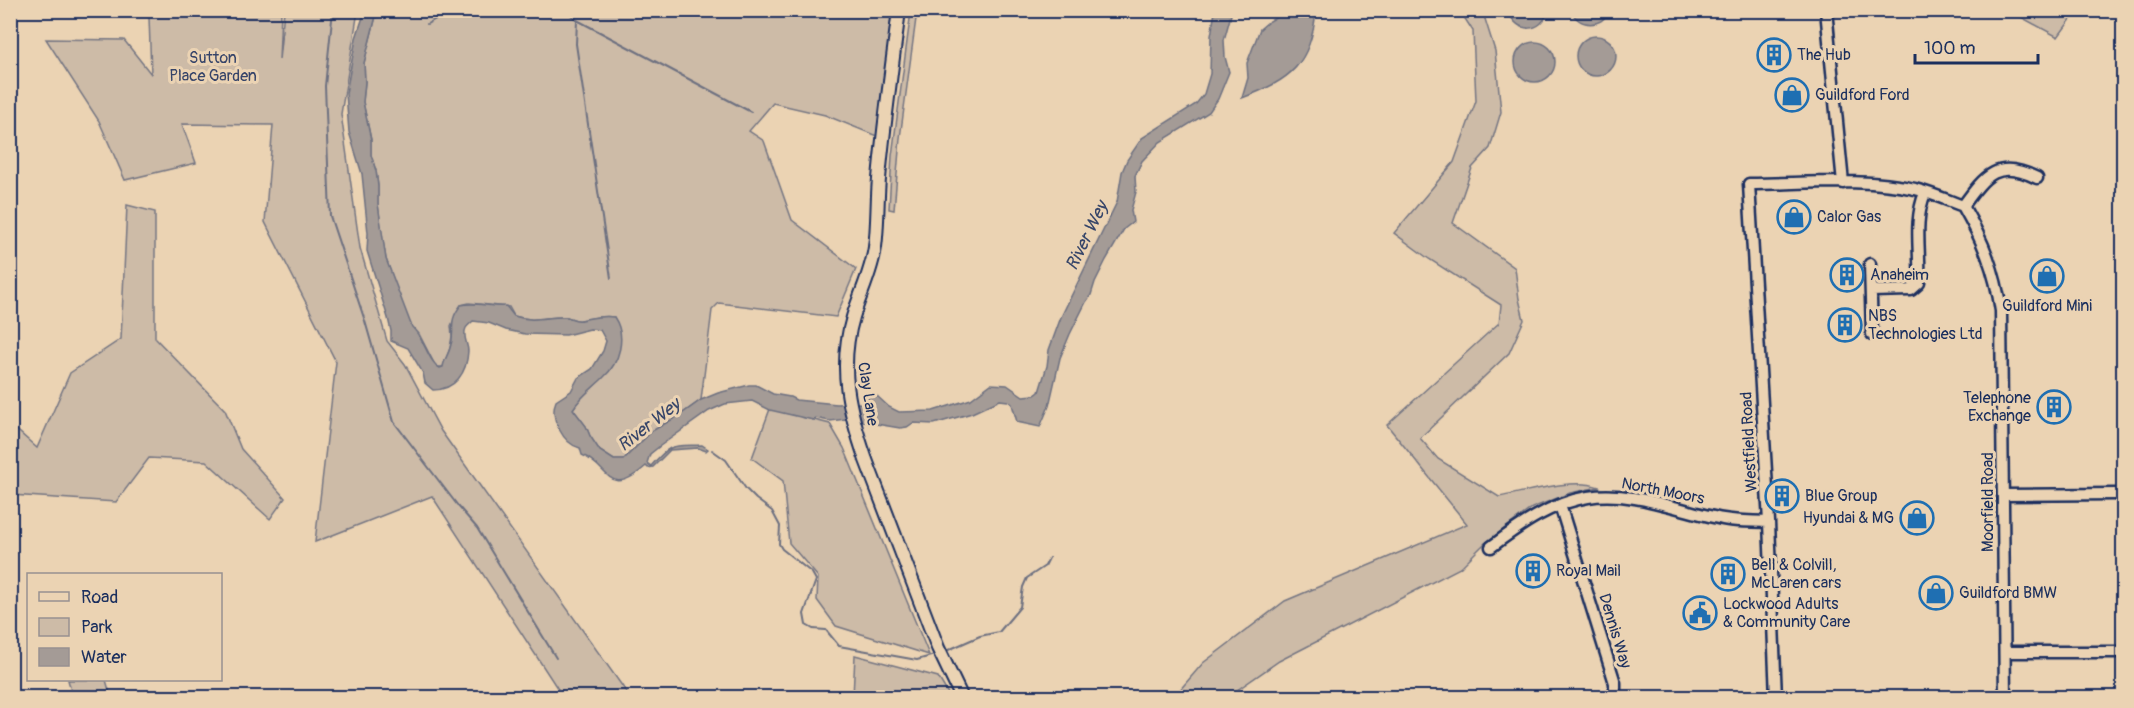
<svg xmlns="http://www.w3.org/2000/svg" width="2134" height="708" viewBox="0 0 2134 708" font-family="Pangolin,sans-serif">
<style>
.green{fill:#cdbba7;stroke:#747582;stroke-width:1.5}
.water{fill:#a49b96;stroke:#6d7080;stroke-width:1.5}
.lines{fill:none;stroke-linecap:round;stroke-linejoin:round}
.stream{stroke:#6d7080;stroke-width:2}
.minor-casing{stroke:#1b2f5e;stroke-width:15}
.tertiary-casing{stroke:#1b2f5e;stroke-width:16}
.minor{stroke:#ebd3b3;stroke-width:10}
.tertiary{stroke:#ebd3b3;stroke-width:12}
.labels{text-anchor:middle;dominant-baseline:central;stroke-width:6;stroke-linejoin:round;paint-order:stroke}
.poi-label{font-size:16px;fill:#1b2f5e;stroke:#ebd3b3;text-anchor:start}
.park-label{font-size:16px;fill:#364469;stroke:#ebd3b3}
.street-label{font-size:16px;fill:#1b2f5e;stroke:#ebd3b3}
.water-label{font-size:18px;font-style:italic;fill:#364569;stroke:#ebd3b3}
</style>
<rect width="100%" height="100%" fill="#ebd3b3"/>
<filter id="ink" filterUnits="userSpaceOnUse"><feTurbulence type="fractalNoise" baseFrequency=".0167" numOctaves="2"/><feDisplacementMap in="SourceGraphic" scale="12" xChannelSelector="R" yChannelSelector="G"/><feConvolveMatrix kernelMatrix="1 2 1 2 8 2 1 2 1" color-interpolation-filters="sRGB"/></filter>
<g filter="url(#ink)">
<!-- green -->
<path class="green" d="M118,11h163l-2,49 5,-49h74l-17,103 19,134 27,93 18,23 36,67 189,266h-67l-131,-201 -117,46 21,-180 -71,-140 8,-97 -91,-1 14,39 -71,17 -26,-59 -53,-82 78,1 27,34 -2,-57z
M382,11h513l-16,126 -54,-22 -52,-12 -24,28 15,10 28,79 64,49 -20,48 -117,-14 -7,7 -11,90 -21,15 -28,16 -29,29h-9l-14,-9 -10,-15 -4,-10 -13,-17c15,-26 48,-33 45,-69 -1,-7 0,-16 -4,-23 -11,-2 -22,1 -33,3 -5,1 -10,-2 -14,-3 -21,-1 -31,6 -53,-1l-5,-9 -40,-4 -8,2 -10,21 1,10 -2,12 -7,19h-7l-17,-33 -11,-13 -22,-62 -4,-23 -4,-32v-18l-2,-15 -5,-16v-15l-8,-38 2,-20 -1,-19 12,-47 3,1z
M911,11h6l-17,127 -6,72 -5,-1 3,-53z
M1460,11h25v8l10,32 6,61 -11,36 -18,20 -19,55 62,45 4,31 5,21 -15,33 -89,85 18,21 61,38c27,-5 75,-20 100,-10l-29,6 -38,15 -47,35 -25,25 -181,93 -49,34 2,2h-45l-8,-6 24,-28 82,-62 182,-77 -80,-99 112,-102 2,-18 -72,-46 -35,-26 60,-71 22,-61 -3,-70z
M2010,11h67l-19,26z
M127,205l28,7v126l70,72 16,39 44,49 -15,21 -64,-58 -57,-3 -33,44 -105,-7v-70l26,23 33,-75 51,-34z
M770,409l60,15 14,24 85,207 -93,-29 -19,-26 1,-23 -29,-34 -6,-62 -31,-23z
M855,655l83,22 12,20h-97z
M68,680h38l5,17h-38z"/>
<!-- water -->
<path class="water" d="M1289,10l27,1c-5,53 -25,69 -74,87l6,-20 -1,-15 13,-34 8,-7z
M1548,10c-5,24 -33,24 -39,1z
M365,11h17l-3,6 -3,-1 -1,4 -11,43 1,19 -2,20 8,38v15l5,16 2,15v18l8,55 26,68c12,11 17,36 28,41l3,-1c1,-7 5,-12 7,-19 7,-19 -4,-24 11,-43 16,-4 30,3 45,1l8,10c22,7 32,0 53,1 4,1 9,4 14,3 11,-2 21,-5 33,-3 13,19 6,46 -11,61 -10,10 -22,18 -30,31l13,17 4,10 10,15 14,9h9l29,-29 28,-16 21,-15 17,-7 31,-8h7l17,9 17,3 6,3 41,4 21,-1 6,1 5,-7 8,-1 12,11 10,5 34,-1 38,-12 20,-15 16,1 16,11 12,-1 4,-3 8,-26 2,-16 12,-33 56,-115 5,-30 5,-12 15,-22 54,-34 8,-10 6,-20 1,-38 4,-25h17l-8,29 1,17 4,15 -11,27 -9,13 -49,30 -18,19 -7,15 1,16 -5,18 2,12 -9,7 -18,31 -11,22 -4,13 -5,7 -16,32 -10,24 -11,48 -9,21 -23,-5 -5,-18 -4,-3 -8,-1 -28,13 -38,11 -21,-1 -6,4 -7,1 -54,-9 -16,2 -15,-3 -2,2 -43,-10 -18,-9 -27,3 -16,7 -49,35 -10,8 -3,9 4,3c21,-24 21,-20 51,-21l6,4 -2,2 -8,-3 -28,2 -17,17 -5,1 -2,-2c-39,34 -36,0 -64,-11l-2,-7c-17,-4 -31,-31 -24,-47l15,-10 7,-13 14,-9 11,-18 3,-10 -6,-11 -10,-1 -24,6 -41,-1 -19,-4 -17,-7 -16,-2c-1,1 -6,5 -7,7 -4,8 2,16 2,23 -1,22 -13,39 -35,39l-8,-7 -2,-10 -15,-25 -17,-7v-10l-3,-13 -21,-67 1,-18 -6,-59 -13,-42 -3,-39 10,-55z
M1571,11v-1l38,1c-8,17 -29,17 -38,0z
M1576 56a20 20 0 1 1 40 0a20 20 0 1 1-40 0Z
M1515 62a20 20 0 1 1 40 0a20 20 0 1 1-40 0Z"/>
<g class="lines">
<!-- stream -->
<path class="stream" d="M333,10l-8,76 5,130 35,105 29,101 64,84 19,22 79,130
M565,10l12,10 174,92
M577,20l-1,24 35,234
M427,24l25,-14
M712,450l14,10 20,29 10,10 16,12 8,15 -1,18 3,5 30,24 4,7 -12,34 2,11 7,4 13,1 13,16 78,14 21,-6
M946,651l34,-15 19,-4 21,-25 3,-20 4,-9 18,-12 4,-8"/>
<defs>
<path id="minor" d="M1826,10l17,173
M1963,206c20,35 32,64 38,105l4,387
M1963,206c23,-32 35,-47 74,-28
M1870,264l2,70
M1871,291l40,-1 8,-7c2,-30 -6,-61 6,-90
M2003,495l114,-1
M1560,505l55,178v10l-3,5
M1491,547c29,-22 60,-44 97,-50 46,-7 91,14 135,22 15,3 31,2 46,3
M2005,652h119
M1776,698l-7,-176 -20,-338c54,0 113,-7 166,5 16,4 32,11 48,17"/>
<path id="tertiary" d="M899,10c-7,57 -15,112 -20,169 -2,22 -1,45 -4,68 -3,24 -15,47 -22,70 -15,51 -4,94 13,143l72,188 24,50"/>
</defs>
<!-- minor casing -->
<use href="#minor" class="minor-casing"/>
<!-- tertiary casing -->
<use href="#tertiary" class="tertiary-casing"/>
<!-- minor -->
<use href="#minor" class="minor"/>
<!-- tertiary -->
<use href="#tertiary" class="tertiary"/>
</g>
</g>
<!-- icons -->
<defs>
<symbol id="building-ring" viewBox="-11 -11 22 22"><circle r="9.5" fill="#ebd3b3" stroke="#1f6fb2" stroke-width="1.5"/><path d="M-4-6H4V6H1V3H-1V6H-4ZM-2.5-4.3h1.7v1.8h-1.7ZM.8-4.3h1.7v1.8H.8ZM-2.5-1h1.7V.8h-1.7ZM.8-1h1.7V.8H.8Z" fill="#1f6fb2"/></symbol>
<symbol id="shop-ring" viewBox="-11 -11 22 22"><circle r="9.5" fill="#ebd3b3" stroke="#1f6fb2" stroke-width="1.5"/><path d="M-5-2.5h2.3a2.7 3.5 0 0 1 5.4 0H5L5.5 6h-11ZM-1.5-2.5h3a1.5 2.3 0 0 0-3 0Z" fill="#1f6fb2"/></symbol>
<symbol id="civic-ring" viewBox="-11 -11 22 22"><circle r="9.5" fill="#ebd3b3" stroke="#1f6fb2" stroke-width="1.5"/><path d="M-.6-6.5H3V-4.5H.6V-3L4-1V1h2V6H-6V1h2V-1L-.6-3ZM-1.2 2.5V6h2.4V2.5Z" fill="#1f6fb2"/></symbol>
</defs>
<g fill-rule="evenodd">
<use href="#building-ring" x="1755" y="36" width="38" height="38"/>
<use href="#shop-ring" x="1773" y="76" width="38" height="38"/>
<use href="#shop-ring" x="1775" y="198" width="38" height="38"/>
<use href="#building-ring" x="1828" y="256" width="38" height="38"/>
<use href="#shop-ring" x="2028" y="257" width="38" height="38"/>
<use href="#building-ring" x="1826" y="306" width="38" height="38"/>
<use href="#building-ring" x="2035" y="388" width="38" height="38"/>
<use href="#building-ring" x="1763" y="477" width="38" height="38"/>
<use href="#shop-ring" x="1898" y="499" width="38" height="38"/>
<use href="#building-ring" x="1514" y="552" width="38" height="38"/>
<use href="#building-ring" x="1709" y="555" width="38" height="38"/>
<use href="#shop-ring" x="1917" y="574" width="38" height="38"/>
<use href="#civic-ring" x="1681" y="594" width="38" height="38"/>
</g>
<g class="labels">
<!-- poi labels -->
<g class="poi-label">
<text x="1797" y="55">The Hub</text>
<text x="1815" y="95">Guildford Ford</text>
<text x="1817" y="217">Calor Gas</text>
<text x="1870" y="275">Anaheim</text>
<text x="2047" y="306" text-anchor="middle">Guildford Mini</text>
<text x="1868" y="316">NBS<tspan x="1868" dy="18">Technologies Ltd</tspan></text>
<text x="2031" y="398" text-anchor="end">Telephone<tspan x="2031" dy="18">Exchange</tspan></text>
<text x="1805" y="496">Blue Group</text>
<text x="1894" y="518" text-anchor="end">Hyundai &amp; MG</text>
<text x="1751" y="565">Bell &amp; Colvill,<tspan x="1751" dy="18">McLaren cars</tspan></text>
<text x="1556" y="571">Royal Mail</text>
<text x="1959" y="593">Guildford BMW</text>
<text x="1723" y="604">Lockwood Adults<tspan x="1723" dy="18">&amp; Community Care</tspan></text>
</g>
<!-- park labels -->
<g class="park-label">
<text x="213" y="58">Sutton<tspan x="213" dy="18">Place Garden</tspan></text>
</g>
<!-- street labels -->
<g class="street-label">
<text transform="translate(868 394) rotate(81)">Clay Lane</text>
<text transform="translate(1749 442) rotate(-93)">Westfield Road</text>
<text transform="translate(1663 491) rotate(11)">North Moors</text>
<text transform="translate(1988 502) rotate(-90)">Moorfield Road</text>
<text transform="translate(1615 631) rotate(73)">Dennis Way</text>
</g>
<!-- water labels -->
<g class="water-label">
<text transform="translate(1087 236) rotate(-64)">River Wey</text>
<text transform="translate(649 425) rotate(-38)">River Wey</text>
</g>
</g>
<!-- margin -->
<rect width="2134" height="708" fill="none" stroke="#ebd3b3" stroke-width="36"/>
<rect x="18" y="18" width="2098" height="672" fill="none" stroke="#1b2f5e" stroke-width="2" filter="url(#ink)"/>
<!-- legend -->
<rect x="27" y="573" width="195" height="108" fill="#ebd3b3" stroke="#989191" stroke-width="1.5"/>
<rect x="39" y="592" width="30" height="9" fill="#ebd3b3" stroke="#989191" stroke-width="1.5"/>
<text x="81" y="603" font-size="18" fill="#1b2f5e">Road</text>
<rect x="39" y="618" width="30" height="18" fill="#cdbba7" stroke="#989191" stroke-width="1.5"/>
<text x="81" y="633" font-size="18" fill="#1b2f5e">Park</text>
<rect x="39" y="648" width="30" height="18" fill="#a49b96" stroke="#989191" stroke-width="1.5"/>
<text x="81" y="663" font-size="18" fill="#1b2f5e">Water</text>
<!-- scale -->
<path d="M1915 54v9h123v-9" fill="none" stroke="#1b2f5e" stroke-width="3"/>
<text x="1924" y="54" font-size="18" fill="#1b2f5e" stroke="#ebd3b3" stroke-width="4.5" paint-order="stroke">100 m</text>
</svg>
